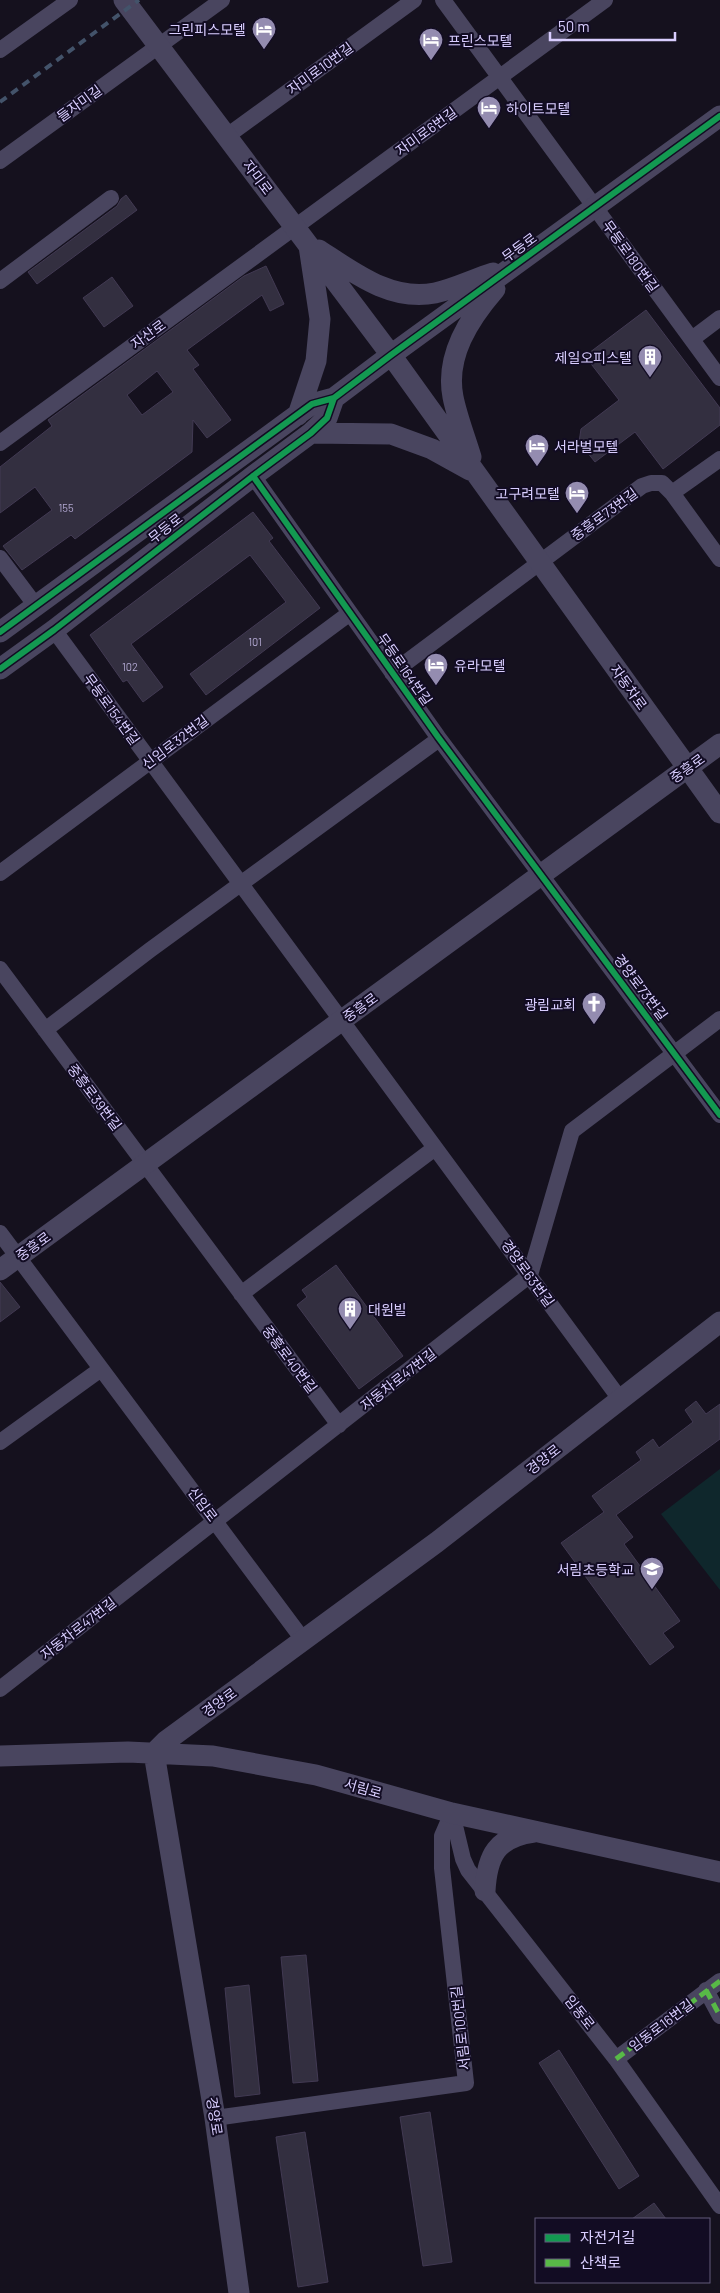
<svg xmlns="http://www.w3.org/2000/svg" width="720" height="2293" viewBox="0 0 720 2293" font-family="Barlow,'Noto Sans KR',sans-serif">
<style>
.green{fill:#0f272c}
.building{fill:#332f40;stroke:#423a53;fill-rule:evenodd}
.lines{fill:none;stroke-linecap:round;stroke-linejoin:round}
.minor{stroke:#49455f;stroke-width:16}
.tertiary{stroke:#49455f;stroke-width:21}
.rail{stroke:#43536a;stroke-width:4;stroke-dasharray:8 6;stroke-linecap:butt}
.quiet{stroke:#58b947;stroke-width:5;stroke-dasharray:10 5;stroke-linecap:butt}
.cycleway-casing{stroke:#120c23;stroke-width:9}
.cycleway{stroke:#139951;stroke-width:6}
.labels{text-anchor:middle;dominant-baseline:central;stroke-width:4;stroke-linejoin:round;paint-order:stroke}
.number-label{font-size:11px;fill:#b0a6cf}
.poi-label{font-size:14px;fill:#d9ceff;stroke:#120c23;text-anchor:end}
.street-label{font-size:14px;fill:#d9ceff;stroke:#120c23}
</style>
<rect width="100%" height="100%" fill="#15111e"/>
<!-- green -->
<path class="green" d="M720,1469v121l-59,-76z"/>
<!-- building -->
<path class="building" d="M126,195l11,15 -100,74 -9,-12 89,-66 4,-7z
M266,266l18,38 -14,7 -8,-16 -75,55 12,15 -6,4 38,51 -24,18 -14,-18 -1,32 -117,87 -4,-4 -49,35 -19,-24 49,-36 -17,-23 -35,26v-46l52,-41 -4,-6 196,-144zM157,371l16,21 -31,23 -15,-20z
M112,277l21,29 -29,21 -21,-29z
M646,310l74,98v17l-57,44 -28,-37 -40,30 -16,-20 2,-13 38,-29 -34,-44z
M253,512l20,26 -4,3 51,67 -114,87 -16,-21 96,-72 -36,-47 -119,89 32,43 -20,15 -16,-22 -4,2 -33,-47z
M336,1265l67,91 -44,33 -62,-84 10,-8 -5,-7z
M0,1282l20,25 -20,15z
M696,1401l10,13 14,-10v35l-104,76 17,22 -9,7 56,77 -17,12 11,14 -24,18 -89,-122 43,-31 -12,-16 49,-36 -5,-8 17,-13 6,9 34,-26 -8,-12z
M306,1955l12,126 -25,2 -12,-126z
M249,1985l11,109 -25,3 -10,-109z
M559,2050l80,126 -20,13 -80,-126z
M430,2112l22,150 -29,4 -23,-149z
M305,2132l23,150 -30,5 -22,-150z
M654,2203l12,16h-34z"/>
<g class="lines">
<!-- minor -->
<path class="minor" d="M443,0l277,378
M0,50l70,-50
M227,136l187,-136
M0,161l222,-161
M0,281l111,-83
M692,339l28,-21
M0,443l605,-443
M253,476l185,261 282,378
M672,493l48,66
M0,558l36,48
M54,630l566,769
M392,673l250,-187 9,-3h11l10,10 48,-34
M0,873l350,-260
M0,969l339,456
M45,1030l105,-80 289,-211
M0,1233l304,408
M241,1294l194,-146
M0,1442l101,-73
M0,1689l530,-414 42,-144 148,-112
M452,1813l11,46 5,11 148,189 104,147
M706,1990l14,26
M616,2059l104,-78
M215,2118l251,-35 -24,-215v-32l10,-23"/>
<!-- tertiary -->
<path class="tertiary" d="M124,0l267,355 329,458
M319,250c34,22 72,52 116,43 19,-4 39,-14 58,-20
M298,415l18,-54 4,-42 -11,-73
M311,433l80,1 41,15 38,21
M471,457c-6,-20 -14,-40 -18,-60 -8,-41 16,-78 42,-108
M0,632l312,-228 22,-6 57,-43 329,-239
M0,669l54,-39 199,-154 58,-43 16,-15 7,-20
M0,1270l720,-526
M0,1756l128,-4 85,4 103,19 136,38 268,59
M485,1891c2,-36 12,-54 49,-59
M239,2293l-24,-175 -61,-365 12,-12 271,-199 283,-220"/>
<!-- rail -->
<path class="rail" d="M0,102l139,-102"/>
<!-- quiet -->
<path class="quiet" d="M706,1990l14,26
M616,2059l104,-78"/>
<defs>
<path id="cycleway" d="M253,476l185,261 282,378
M0,632l312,-228 22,-6 57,-43 329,-239
M0,669l54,-39 199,-154 58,-43 16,-15 7,-20"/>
</defs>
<!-- cycleway casing -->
<use href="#cycleway" class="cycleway-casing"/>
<!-- cycleway -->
<use href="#cycleway" class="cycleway"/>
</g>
<!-- icons -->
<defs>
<symbol id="hotel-pin" viewBox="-11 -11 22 30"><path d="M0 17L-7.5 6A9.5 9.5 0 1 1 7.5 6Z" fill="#948cb0" stroke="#120c23"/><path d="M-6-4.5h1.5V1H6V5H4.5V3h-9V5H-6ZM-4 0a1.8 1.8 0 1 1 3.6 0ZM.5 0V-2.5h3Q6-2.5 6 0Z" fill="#fff"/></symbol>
<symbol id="building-pin" viewBox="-11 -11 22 30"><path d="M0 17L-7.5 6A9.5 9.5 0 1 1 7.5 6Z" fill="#948cb0" stroke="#120c23"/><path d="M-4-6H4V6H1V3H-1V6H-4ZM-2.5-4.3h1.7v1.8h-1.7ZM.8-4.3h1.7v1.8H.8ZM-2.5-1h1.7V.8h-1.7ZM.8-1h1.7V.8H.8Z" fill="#fff"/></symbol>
<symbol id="church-pin" viewBox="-11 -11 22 30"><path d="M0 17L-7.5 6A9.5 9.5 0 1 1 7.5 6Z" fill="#948cb0" stroke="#120c23"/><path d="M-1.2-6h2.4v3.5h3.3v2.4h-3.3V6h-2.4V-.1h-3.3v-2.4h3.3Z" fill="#fff"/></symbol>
<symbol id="school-pin" viewBox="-11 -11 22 30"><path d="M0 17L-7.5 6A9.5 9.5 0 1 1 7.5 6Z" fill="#948cb0" stroke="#120c23"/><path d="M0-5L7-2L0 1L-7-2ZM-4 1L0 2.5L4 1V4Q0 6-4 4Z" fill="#fff"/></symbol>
</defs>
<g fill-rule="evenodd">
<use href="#hotel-pin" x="250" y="15" width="28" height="38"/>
<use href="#hotel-pin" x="417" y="26" width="28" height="38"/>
<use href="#hotel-pin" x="475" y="94" width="28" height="38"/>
<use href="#building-pin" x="636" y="343" width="28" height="38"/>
<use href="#hotel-pin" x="523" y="432" width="28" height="38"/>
<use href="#hotel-pin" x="563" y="479" width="28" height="38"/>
<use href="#hotel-pin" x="422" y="651" width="28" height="38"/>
<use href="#church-pin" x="580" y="990" width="28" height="38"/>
<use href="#building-pin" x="336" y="1295" width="28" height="38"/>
<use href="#school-pin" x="638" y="1555" width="28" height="38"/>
</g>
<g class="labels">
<!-- number labels -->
<g class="number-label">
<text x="66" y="507">155</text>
<text x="255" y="641">101</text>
<text x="130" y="666">102</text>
</g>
<!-- poi labels -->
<g class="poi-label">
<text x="246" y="29">그린피스모텔</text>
<text x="448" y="40" text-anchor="start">프린스모텔</text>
<text x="506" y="108" text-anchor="start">하이트모텔</text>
<text x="632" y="357">제일오피스텔</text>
<text x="554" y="446" text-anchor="start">서라벌모텔</text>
<text x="560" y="493">고구려모텔</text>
<text x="454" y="665" text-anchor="start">유라모텔</text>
<text x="576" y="1004">광림교회</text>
<text x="368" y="1309" text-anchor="start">대원빌</text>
<text x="634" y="1569">서림초등학교</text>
</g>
<!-- street labels -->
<g class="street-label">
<text transform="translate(320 68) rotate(-36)">자미로10번길</text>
<text transform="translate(79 103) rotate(-36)">들자미길</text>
<text transform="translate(426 131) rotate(-36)">자미로6번길</text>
<text transform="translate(258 177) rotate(53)">자미로</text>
<text transform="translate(519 247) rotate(-36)">무등로</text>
<text transform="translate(631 256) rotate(54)">무등로180번길</text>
<text transform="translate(148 334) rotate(-36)">자산로</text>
<text transform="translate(604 514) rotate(-36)">중흥로73번길</text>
<text transform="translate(165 528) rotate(-38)">무등로</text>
<text transform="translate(405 669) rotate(55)">무등로164번길</text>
<text transform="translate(629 687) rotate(54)">자동차로</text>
<text transform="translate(112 709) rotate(54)">무등로154번길</text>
<text transform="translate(175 742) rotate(-37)">신임로32번길</text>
<text transform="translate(687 768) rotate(-36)">중흥로</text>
<text transform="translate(641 987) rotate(53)">경양로73번길</text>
<text transform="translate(360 1007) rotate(-36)">중흥로</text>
<text transform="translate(95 1097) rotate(53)">중흥로39번길</text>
<text transform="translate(33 1246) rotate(-36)">중흥로</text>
<text transform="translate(528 1273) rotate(54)">경양로63번길</text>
<text transform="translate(290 1359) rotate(53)">중흥로40번길</text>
<text transform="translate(398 1379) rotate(-38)">자동차로47번길</text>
<text transform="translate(543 1459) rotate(-38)">경양로</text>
<text transform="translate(203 1504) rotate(53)">신임로</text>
<text transform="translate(78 1628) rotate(-38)">자동차로47번길</text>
<text transform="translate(219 1702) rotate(-36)">경양로</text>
<text transform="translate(363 1788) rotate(16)">서림로</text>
<text transform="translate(580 2012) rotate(52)">임동로</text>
<text transform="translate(661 2025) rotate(-37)">임동로16번길</text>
<text transform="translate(460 2028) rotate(-96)">서림로100번길</text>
<text transform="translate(215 2116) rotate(81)">경양로</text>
</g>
</g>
<!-- legend -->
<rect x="535" y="2218" width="175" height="65" fill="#120c23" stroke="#625a7b"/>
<rect x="545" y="2234" width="25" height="8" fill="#139951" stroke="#625a7b"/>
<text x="580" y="2243" font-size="15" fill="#d9ceff">자전거길</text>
<rect x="545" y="2259" width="25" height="8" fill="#58b947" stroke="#625a7b"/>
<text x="580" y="2268" font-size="15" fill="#d9ceff">산책로</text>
<!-- scale -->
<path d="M550 32v8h125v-8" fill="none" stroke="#d9ceff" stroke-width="2.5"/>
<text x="558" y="32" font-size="15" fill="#d9ceff" stroke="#120c23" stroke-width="4" paint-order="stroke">50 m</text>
</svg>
